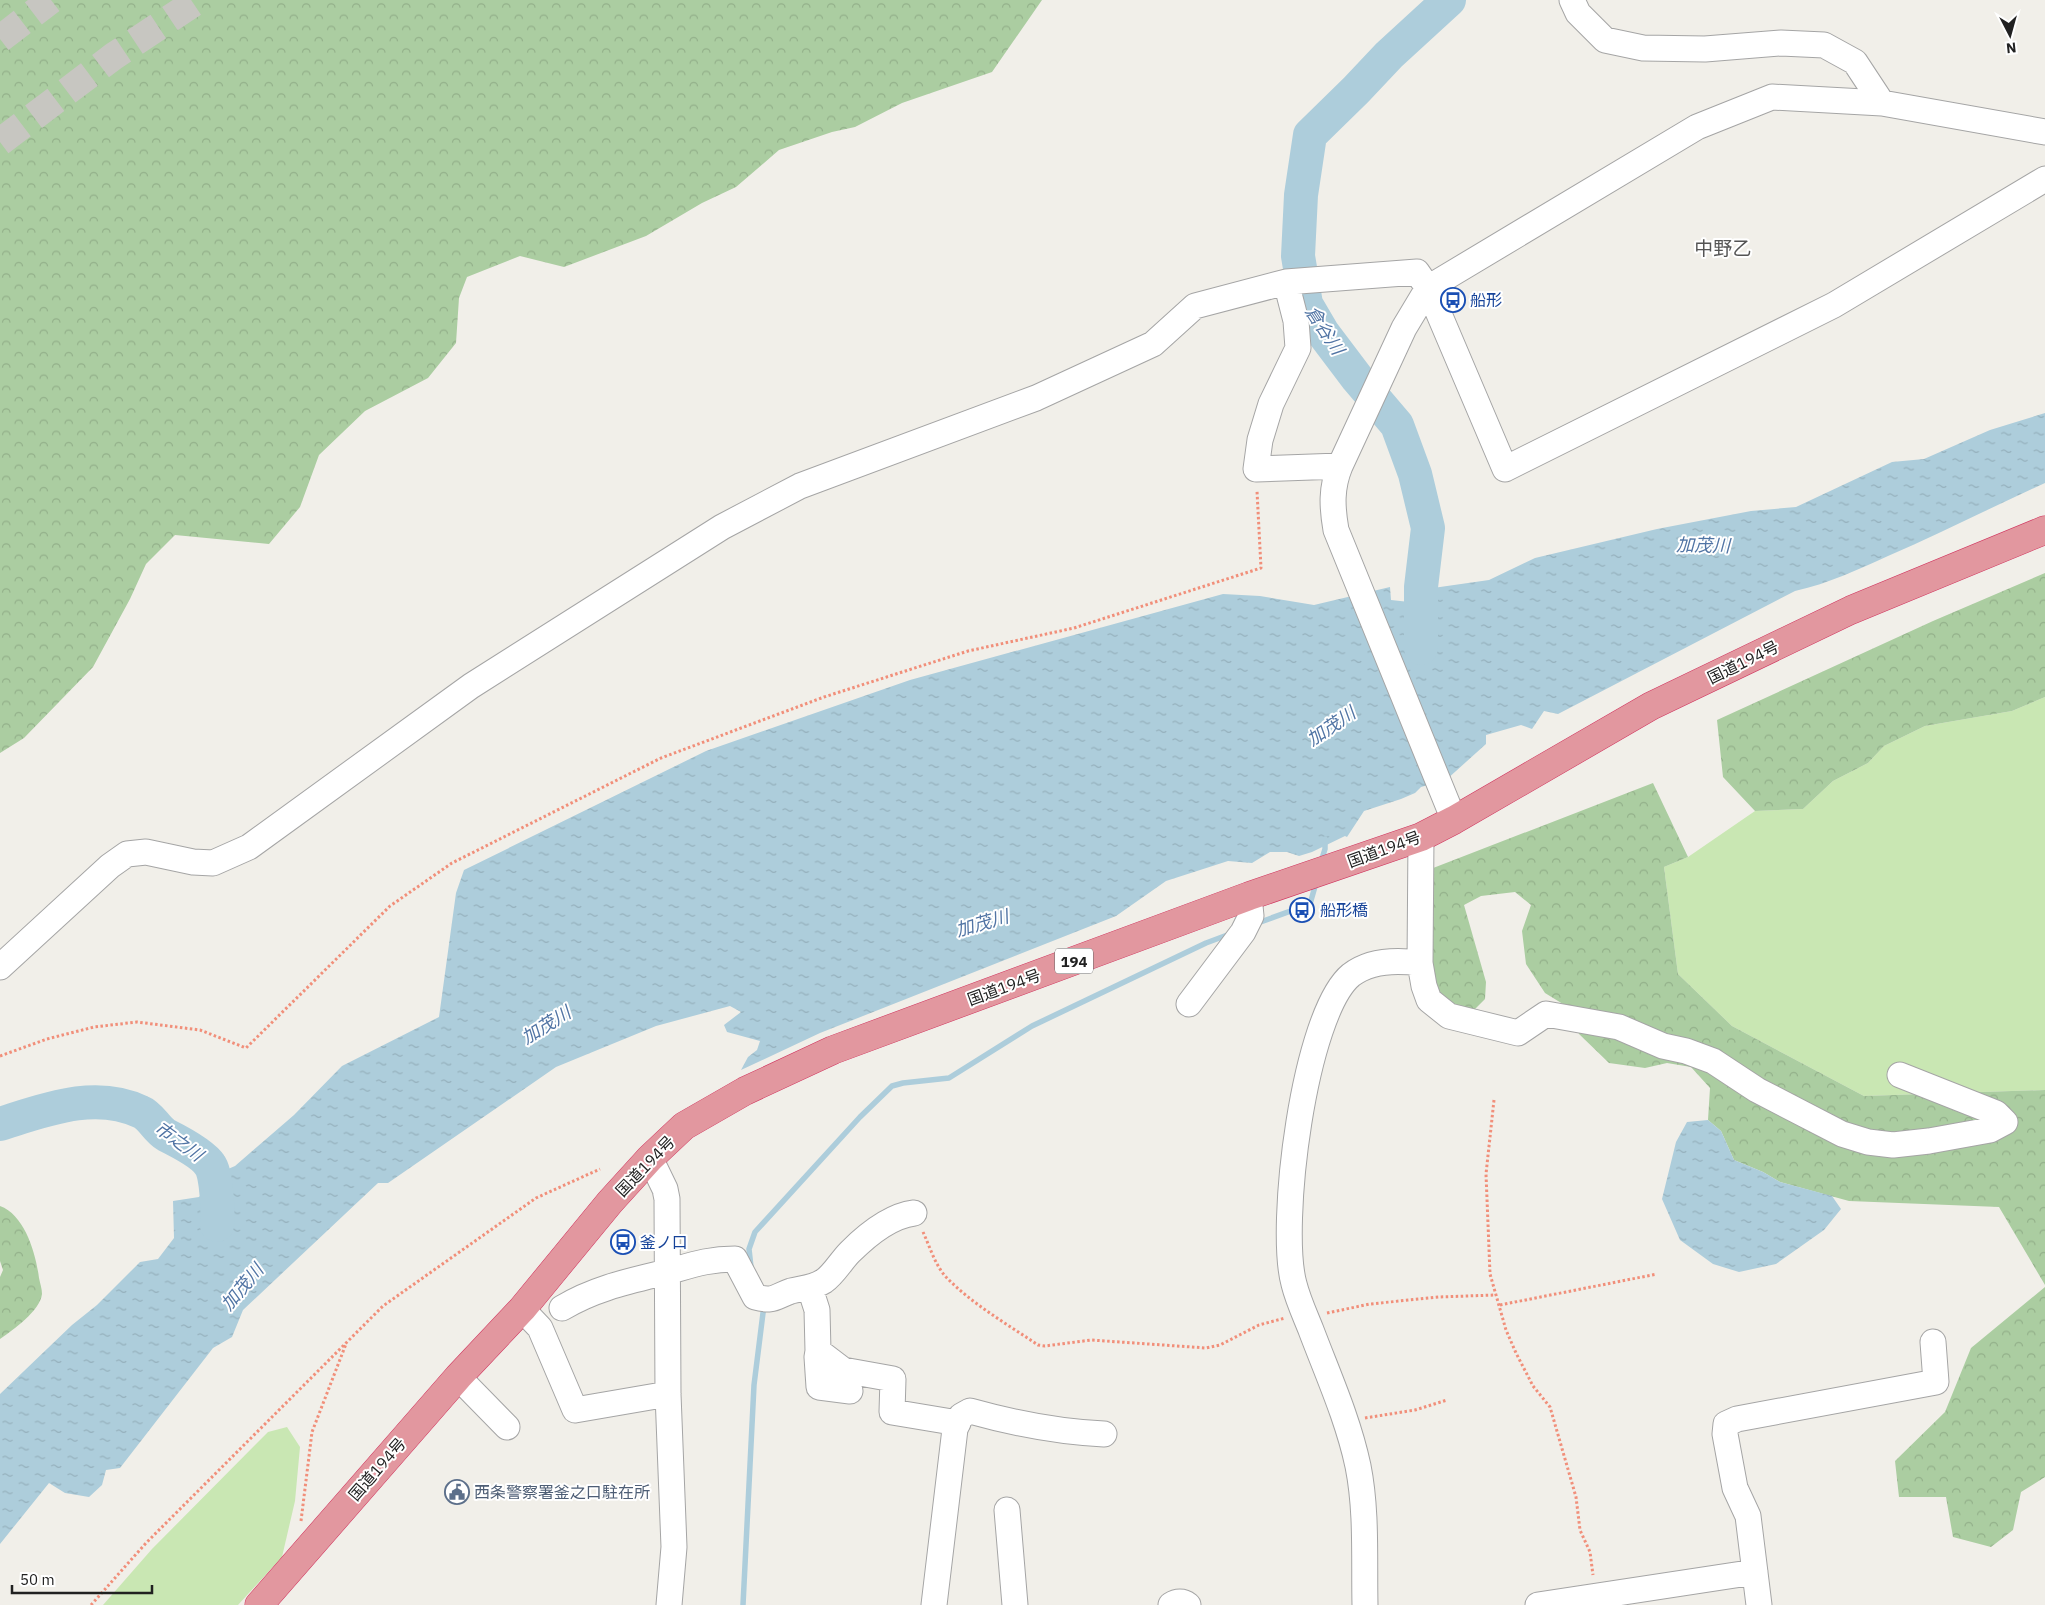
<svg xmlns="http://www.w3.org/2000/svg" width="2045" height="1605" viewBox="0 0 2045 1605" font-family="'IBM Plex Sans','Noto Sans JP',sans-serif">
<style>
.grass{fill:#c9e7b3}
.forest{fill:url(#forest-crowns)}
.water{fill:url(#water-ripples)}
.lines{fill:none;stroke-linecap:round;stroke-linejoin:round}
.stream{stroke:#adcddb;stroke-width:5.5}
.river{stroke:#adcddb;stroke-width:34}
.highway-tunnel{stroke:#c7c6c1;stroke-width:28;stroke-dasharray:28 14;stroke-linecap:butt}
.minor-casing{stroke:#a5a5a5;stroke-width:27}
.highway-casing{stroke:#d0355f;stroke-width:29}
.path{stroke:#f18f7a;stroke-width:3;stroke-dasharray:2.5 2.5;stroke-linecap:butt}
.minor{stroke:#fff;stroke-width:25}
.highway{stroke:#e2979f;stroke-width:28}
.labels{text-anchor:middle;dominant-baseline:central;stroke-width:4;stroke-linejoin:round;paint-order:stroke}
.shield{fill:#fff;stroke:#646464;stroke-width:1}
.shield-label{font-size:15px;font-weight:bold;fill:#212121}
.transit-label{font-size:16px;fill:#164399;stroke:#fff;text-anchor:start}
.street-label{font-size:16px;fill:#212121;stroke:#fff}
.service-label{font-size:16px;fill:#4e5e75;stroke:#fff;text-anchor:start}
.water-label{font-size:18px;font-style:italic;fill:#5074a4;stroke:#fff}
.quarter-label{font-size:19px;fill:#545454;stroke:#fff}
</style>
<defs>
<pattern id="forest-crowns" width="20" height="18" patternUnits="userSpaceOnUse" patternTransform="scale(1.25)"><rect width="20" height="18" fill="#abcda1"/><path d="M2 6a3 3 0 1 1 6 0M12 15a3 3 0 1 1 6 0" fill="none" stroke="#93b08a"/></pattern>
<pattern id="water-ripples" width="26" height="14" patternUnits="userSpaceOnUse" patternTransform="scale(1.25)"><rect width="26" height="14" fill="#adcddb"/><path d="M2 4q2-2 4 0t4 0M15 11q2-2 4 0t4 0" fill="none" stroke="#95b0bc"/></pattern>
</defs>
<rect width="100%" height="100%" fill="#f1efe9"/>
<!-- grass -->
<path class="grass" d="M2045,697v393l-181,6 -132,-70 -54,-52 -14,-107 24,-10 67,-46 48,-2 30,-28 35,-18 16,-17 41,-20 87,-15z
M287,1427l13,20 -5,54 -13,56 -44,48h-135l49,-56 116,-117z"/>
<!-- forest -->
<path class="forest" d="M0,0h1042l-50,72 -90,31 -47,24 -23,5 -53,18 -43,37 -34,16 -56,33 -82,31 -44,-11 -53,21 -8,21 -3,45 -28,35 -63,33 -46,44 -19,52 -31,37 -94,-9 -29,29 -16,35 -37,68 -69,71 -24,15z
M2045,573v124l-33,14 -87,15 -41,20 -16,17 -35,18 -30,28 -48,2 -32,-34 -6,-57 216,-99z
M1653,783l35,74 -24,10 14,107 54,52 132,70 181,-6v195l-46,-78 -150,-6 -69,-19 -17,-10 -29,-12 -13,-29 -13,-11 2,-32 -19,-21 -24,-4 -22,5 -36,-5 -30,-29 -8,-25 -26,-16 -19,-29 -4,-33 9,-26 -16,-13 -34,4 -17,9 22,77 -1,17 -12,12 -18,-1 -17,-15 -8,-23 -2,-102z
M0,1206c25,9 36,48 39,72 1,5 3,11 3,16 -2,17 -29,36 -42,45v-62l3,-7 -3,-9z
M2045,1287v190l-24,15 -8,38 -22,17 -38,-10 -7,-40h-47l-4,-36 50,-49 26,-64z"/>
<!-- water -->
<path class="water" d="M2045,413v70c-53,24 -104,50 -157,73 -31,14 -58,27 -93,35l-237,123 -14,-3 -12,18 -11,-4 -35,10v9l-40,36 -25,7 -6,6 -14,6 -37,12 -17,26 -2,-1 -33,16 -13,4 -12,-4h-17l-18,11 -24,-2 -62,20 -50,35 -296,117 -79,37 7,-13 9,-7 3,-9 -33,-9 -3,-7 17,-13 -11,-6 -74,20 -100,41 -168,116h-10l-135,127 -11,27 -19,11 -93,120 -14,2 -4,15 -13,12 -24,-4 -16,-10 -49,61v-150l72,-69 25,-20 43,-43 18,-3 16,-21 -1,-37 26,-4 22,-25 14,-6 59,-51 48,-49 97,-49 17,-124 8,-23 242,-119 204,-71 313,-86 37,2 54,9 76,-18 1,13 37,4 5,-16 56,-8 46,-22 122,-29 94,-18 45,-4 96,-45 32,-3 66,-29z
M1708,1120l13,11 13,29 29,12 17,10 52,14 9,13 -17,21 -48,34 -37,8 -26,-8 -33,-24 -18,-41 14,-57 11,-20z"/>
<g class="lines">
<!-- stream -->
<path class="stream" d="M1321,862l4,-13v-10
M1255,924l55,-20 6,-21
M751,1267l-2,-18 6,-17 105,-115 32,-31 11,-3 46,-5 83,-52 174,-83 24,-9
M743,1605l11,-220 10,-80"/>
<!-- river -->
<path class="river" d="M1421,648v-61l7,-59 -13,-54 -18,-49 -40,-47 -34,-45 -17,-29 -8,-48 3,-61 9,-60 46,-45 33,-35 60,-55
M0,1124c45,-14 95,-34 141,-12 10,4 15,17 25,23 12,6 37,19 44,30 7,9 8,48 7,60"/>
<!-- highway-tunnel -->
<path class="highway-tunnel" d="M0,39l51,-39
M0,142l114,-86 84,-56"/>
<defs>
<path id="minor" d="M1572,0l6,13 27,27 38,8 62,1 76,-6 43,2 31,17 27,41
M2045,132l-163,-29 -110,-6 -75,30 -269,161 77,181 329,-164 211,-126
M1286,282l10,39 2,27 -27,56 -11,36 -4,29 84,-3
M1421,837l-1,126 4,23 5,14 20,16 69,17 28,-19 73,13 44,19 23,5 27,10 44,29 85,44 26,8 25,3 36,-4 61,-11 15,-8 -9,-9 -96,-38
M0,967l110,-101 17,-12 19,-2 47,10 20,1 36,-16 222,-161 251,-159 78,-41 236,-88 117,-54 42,-38 91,-24 131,-10 11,16 -24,40 -64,138c-9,22 -8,41 -4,64l118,290
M1189,1004l54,-72 8,-16 -2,-20
M650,1158l15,31 2,10 1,195 6,153 -5,58
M810,1288l7,22 1,41 -1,6 2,30 31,4
M562,1308c33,-20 68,-27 105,-36 25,-7 41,-13 68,-13l20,38c19,5 19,0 36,-6 12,-3 22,-3 33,-10 10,-7 17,-20 26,-29 17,-17 40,-36 64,-39
M522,1309l18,19 35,82 93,-16
M818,1351l25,19 50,9 -1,33 66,11
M458,1377l49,50
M1007,1510l8,95
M934,1605l21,-176 6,-13 9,-5c43,12 89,21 134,23
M1171,1605c6,-4 12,-4 17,0
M1365,1605c-1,-46 2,-94 -7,-139 -10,-47 -30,-91 -47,-136 -6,-15 -13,-30 -17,-46 -16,-58 10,-270 57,-309 19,-15 47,-15 69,-12
M1538,1605l217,-33
M1759,1605l-11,-89 -13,-28 -10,-54 1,-10 11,-5 199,-37 -3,-40"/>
<path id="highway" d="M259,1605l199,-228 64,-68 88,-107 40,-44 34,-32 61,-35 88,-41 416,-154 172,-59 33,-17 197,-114 200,-96 194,-80"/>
</defs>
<!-- minor casing -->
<use href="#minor" class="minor-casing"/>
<!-- highway casing -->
<use href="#highway" class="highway-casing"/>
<!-- path -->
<path class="path" d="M0,1056l47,-17 47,-12 43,-5 63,8 46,18 144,-142 62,-43 209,-105 163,-61 144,-46 106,-23 187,-60 -4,-77
M1494,1100l-8,74 4,100 16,56 10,23 17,33 17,21 26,90 4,33 10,22 3,23
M923,1232c7,15 12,33 23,45 26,27 61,47 92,68l7,1 46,-6 115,8 14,-3 39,-20 26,-7
M1500,1305l157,-31
M1327,1313l43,-9 69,-7 56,-2
M1365,1418l50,-8 32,-10
M301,1521l11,-89 34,-88
M91,1605l55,-62 237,-237 153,-108 64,-29"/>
<!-- minor -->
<use href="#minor" class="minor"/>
<!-- highway -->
<use href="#highway" class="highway"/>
</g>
<!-- icons -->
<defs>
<symbol id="bus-ring" viewBox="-11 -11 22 22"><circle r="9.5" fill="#fff" stroke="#1a4fb4" stroke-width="1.5"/><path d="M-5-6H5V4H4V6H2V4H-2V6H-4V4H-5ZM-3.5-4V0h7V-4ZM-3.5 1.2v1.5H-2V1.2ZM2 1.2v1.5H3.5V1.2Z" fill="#1a4fb4"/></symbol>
<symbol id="civic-ring" viewBox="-11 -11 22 22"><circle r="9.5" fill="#fff" stroke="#5c6f8a" stroke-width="1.5"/><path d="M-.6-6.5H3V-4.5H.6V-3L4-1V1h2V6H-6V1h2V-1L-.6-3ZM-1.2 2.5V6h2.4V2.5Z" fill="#5c6f8a"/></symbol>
</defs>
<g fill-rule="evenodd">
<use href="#bus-ring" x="1439" y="286" width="28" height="28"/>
<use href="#bus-ring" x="1288" y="896" width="28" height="28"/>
<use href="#bus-ring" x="609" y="1228" width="28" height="28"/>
<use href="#civic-ring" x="443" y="1478" width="28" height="28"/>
</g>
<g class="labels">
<!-- shield labels -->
<rect class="shield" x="1055" y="948.5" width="38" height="25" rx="4"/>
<g class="shield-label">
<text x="1074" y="961">194</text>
</g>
<!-- transit labels -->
<g class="transit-label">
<text x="1470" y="300">船形</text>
<text x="1320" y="910">船形橋</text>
<text x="640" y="1242">釜ノ口</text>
</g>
<!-- street labels -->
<g class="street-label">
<text transform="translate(1743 662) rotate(-26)">国道194号</text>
<text transform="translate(1384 849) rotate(-20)">国道194号</text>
<text transform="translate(1004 987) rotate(-20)">国道194号</text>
<text transform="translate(645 1166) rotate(-46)">国道194号</text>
<text transform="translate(377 1469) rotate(-49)">国道194号</text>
</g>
<!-- service labels -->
<g class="service-label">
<text x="474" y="1492">西条警察署釜之口駐在所</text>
</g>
<!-- water labels -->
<g class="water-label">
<text transform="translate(1325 330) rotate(57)">倉谷川</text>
<text transform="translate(1703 545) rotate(1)">加茂川</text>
<text transform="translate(1331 726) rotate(-34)">加茂川</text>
<text transform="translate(982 923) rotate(-16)">加茂川</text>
<text transform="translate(546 1025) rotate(-32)">加茂川</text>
<text transform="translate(179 1141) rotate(36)">市之川</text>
<text transform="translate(242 1287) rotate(-50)">加茂川</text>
</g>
<!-- quarter labels -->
<g class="quarter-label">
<text x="1723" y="248">中野乙</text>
</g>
</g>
<!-- north arrow -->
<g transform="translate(2010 35) rotate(174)" stroke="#ffffff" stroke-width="4" paint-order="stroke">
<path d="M0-4L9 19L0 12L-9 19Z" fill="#212121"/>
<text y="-8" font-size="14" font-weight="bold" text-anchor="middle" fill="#212121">N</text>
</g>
<!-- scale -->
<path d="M12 1585v8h140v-8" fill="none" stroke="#212121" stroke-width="2.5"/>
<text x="20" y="1585" font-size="15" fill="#212121" stroke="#ffffff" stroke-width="4" paint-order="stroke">50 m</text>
</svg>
